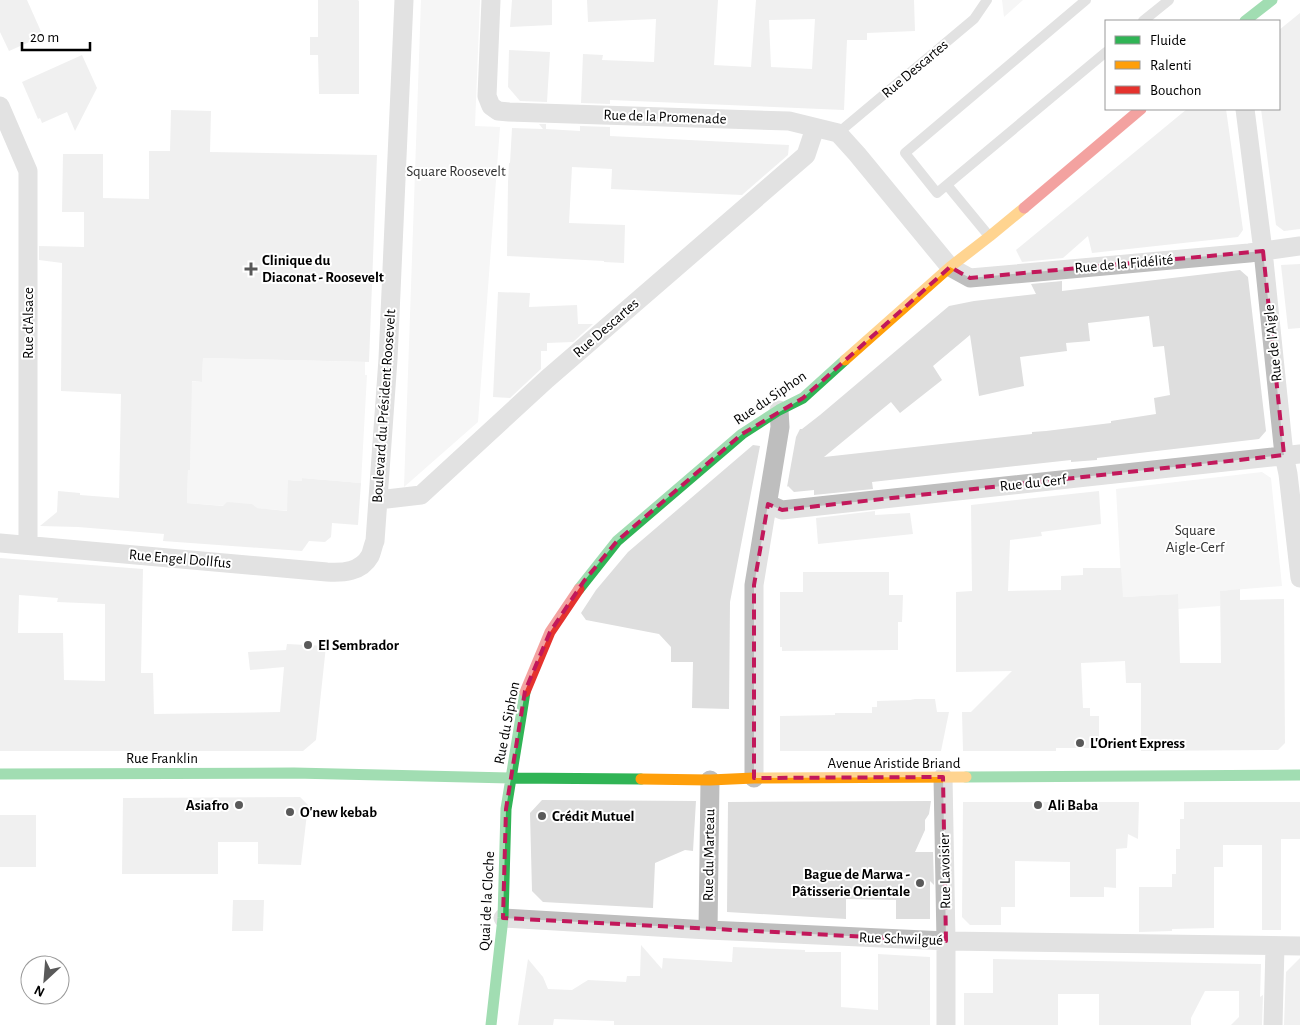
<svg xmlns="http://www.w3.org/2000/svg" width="1300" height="1025" viewBox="0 0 1300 1025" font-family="'Alegreya Sans',sans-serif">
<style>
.green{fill:#ebebeb}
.building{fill:#dedede;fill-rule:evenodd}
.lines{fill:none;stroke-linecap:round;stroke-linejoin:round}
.lane{stroke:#bebebe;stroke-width:10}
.street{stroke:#bebebe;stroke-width:19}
.fast{stroke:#30b455;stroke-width:11}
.slow{stroke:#ff9f0a;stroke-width:11}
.jam{stroke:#e5322d;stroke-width:11}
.marked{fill:none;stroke:#c2185b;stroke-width:4;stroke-dasharray:10 6;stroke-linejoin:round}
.poi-dot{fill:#595959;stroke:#fff;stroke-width:2}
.labels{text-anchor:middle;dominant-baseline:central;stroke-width:4;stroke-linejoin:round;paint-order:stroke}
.street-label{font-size:15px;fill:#000;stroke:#fff}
.park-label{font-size:15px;fill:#313131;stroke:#fff}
.poi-label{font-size:15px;font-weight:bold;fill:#000;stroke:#fff;text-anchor:start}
</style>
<rect width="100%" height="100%" fill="#fff"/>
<!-- green -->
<path class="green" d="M421,0h59l-5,126 25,1 -22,295 -74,65z
M1002,0h21l-19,17z
M203,358l162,4v13h2l-6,108 -59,-5v3l-11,-1 -3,3 3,28 -38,-3 -1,-4 -25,-1 -1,3 -39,-3 1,-33h2l1,-85 -36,-6 47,3z
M1262,472l9,6 11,108 -62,5v15l-42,3v-15l-56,3 -6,-108z"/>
<!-- building -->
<path class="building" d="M0,0h27l16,36 -34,15 -9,-19z
M318,0h40l1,1v93h-40l-1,-39h-8v-18h8z
M512,0h40v25l-42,2z
M587,0h131l-4,65 37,2 5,-67h158l1,31 -48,2v7h-20l-3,70 -234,-10v4l-29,-1 2,-49 20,1 -1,5 52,2 2,-43 -68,3zM815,19l-3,50 -41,-2 -2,-47z
M1300,13v216l-16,2 -8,-6 -15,-116h18v-79z
M509,50l41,2 -3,50 -27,-1 -12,-14z
M82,55l15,33 -22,43 -8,-19 -25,11 -2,-5 -2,1 -16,-37z
M1187,109h39l17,121 -5,7 -146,16 -4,-17 -25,22 -41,4 -6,-12z
M171,110l40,1 -1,41 167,3 -8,207 -166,-4 -1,24 -10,-1 -2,89h-2l-1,33 36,3 4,-4 25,2 5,4 30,3 1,-31 14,1v-3l59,5 -3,42 -26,-2 -1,14 -6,5 -16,-1 -7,10 -139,-10 1,-7 -86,-7 -38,-1 17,-14 1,-21 22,2v2l39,3 2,-104 -60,-3 1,-128 -23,-3v-14l45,1v-35h-22l1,-58h40v44l46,1v-48h21z
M539,124h7v5l34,2v-5l30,1v9l179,9 -1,10 -46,40 -131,-6 1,-20 -40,-2 -3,56 56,2 -1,38 -20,-1v-1l-97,-5 1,-74 1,-19h1l2,-35 31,1z
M1300,264v64l-12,1 -7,-64z
M1240,270l8,7 18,154 -7,8 -162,19v2l-26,2v-2l-199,22 1,7 -59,6v-5l-20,2 -6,-6 -1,1 9,-50 4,-8h2l18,-14 129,-109 25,-5 62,-7 -5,-10 31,-3v10zM1149,316l4,31 11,-1 6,49 -16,3 2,16 -45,7v2l-65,8 -14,1v2l-208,23 67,-55 9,11 42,-33 -9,-14 37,-31 9,61 45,-10 -4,-29 47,-6 -1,-8 24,-2 -2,-18z
M498,292l32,1 -1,14 48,-2 1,19h15l-20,18 -26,1v8h-6v18l-31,29 -17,-1z
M753,445l7,1 -30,156 -1,107 -37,-1 1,-46h-22v-15l-12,-13 -73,-14 -5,-7 15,-23 32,-38z
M1099,491l2,33 -60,8 1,4 -32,4 -2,51 53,-1v-14l22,-1v-7h38l2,29 55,-3 2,69h41l-1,-72 20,-2v11l44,-1 1,144 -7,7 -137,1v-68h-15l-1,-22 -44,2 2,45h7v8h9v32h-43v3h-93l-1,-39h9l41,-41 -56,1v-80l16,-1 -1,-86z
M875,511v4l35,-2 3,21 -95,10 -2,-26z
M0,558l143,11 -2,104h12l1,41 126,-2 4,-45 -34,3 -2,-18 38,-2 1,-6 39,2 -10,94 -13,11h-303zM19,595l39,3 -1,4 48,2v77l-41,-1 -1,-47h-45z
M803,572h86v23h14l-1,27h-4v28l-116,1v-4h-2v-55h23z
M915,699h20l2,13h12l-8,39h-161v-35l55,-1v-2h37v-6h5v-6l33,-1z
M300,797l8,8 -7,60 -43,-1v-22h-40v32h-96l1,-76z
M542,800l154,1 -3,50 -8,-1 -30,13 -2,45 -110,-6 -11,-11 -2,-78z
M931,801l-2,13 -4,6v10l-10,22h18l1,33 -4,-4v38h-34v-19l-50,-1v20l-119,-7 1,-110z
M963,802h176l-1,37 -10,-5 -1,14 -11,1v39l-12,-1v10h-34v-35l-55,-1v46h-14v18h-31l-8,-8z
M1184,802h116v37h-19v91h-19v-85h-39v22h-9v61l-42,1v2l-33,1v-45h33v-13h4v-25h4v-30h4z
M0,815h36v52h-36z
M233,900h31l-1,31h-31z
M641,945l21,24 1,-11 69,4 1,-15 72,3v2h36v55l37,3v-56l52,3v68h-316v-4l-60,-2 -1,6h-35l10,-66 15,18 5,12 24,1 16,-10 38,2 1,-6h13z
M1300,958v67h-16l2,-53z
M993,959l268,5 -1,33 3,-2 -1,30h-31l8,-8v-26h-34l-14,27v7h-92v-31h-41v31h-94v-32h29z"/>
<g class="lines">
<!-- lane -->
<path class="lane" d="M1086,0l-181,153 32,40 169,-141
M1143,21l26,-21
M838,133l136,-114 13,-19
M947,185l42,51"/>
<!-- street -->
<path class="street" d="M491,0l-4,96 4,10 7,5 11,1 280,9 49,12 19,21 93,113 20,11 279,-25 51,-7
M0,106l28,65v374
M1245,109l18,142 21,204 4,19 12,104
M378,500l43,-5 126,-116 259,-224 9,-27
M768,504l14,6 518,-56
M0,543l327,29c16,1 34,0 43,-16 2,-4 3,-11 5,-15l13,-182 16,-359
M943,777l3,164v84
M754,778v-193l26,-158 -1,-17
M503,918l205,12 238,11 354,5
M708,930l2,-150
M1273,1025l2,-79"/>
<!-- fast -->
<path class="fast" d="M1245,21l27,-21
M579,589l38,-48 125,-107 37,-24 24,-12 42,-38
M0,774l294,-1 217,5 130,1
M966,777l334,-2
M491,1025l12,-107 3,-109 19,-117"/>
<!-- slow -->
<path class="slow" d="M845,360l105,-93 40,-31 34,-28
M641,779l69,1 44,-2 212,-1"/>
<!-- jam -->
<path class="jam" d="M1024,208l117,-99
M525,692l25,-60 29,-43"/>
</g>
<!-- marked area -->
<path d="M0 0H1300V1025H0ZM1263,251l21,204 -502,55 -14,-6 -14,81v193l189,-1 3,164 -443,-23 3,-109 19,-118 25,-59 34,-51 33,-40 125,-107 61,-36 147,-131 20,11z" fill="#fff" fill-opacity=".55" fill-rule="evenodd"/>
<path class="marked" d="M1263,251l21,204 -502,55 -14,-6 -14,81v193l189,-1 3,164 -443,-23 3,-109 19,-118 25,-59 34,-51 33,-40 125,-107 61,-36 147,-131 20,11z"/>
<!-- markers -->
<g class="poi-dot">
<path d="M248.5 261.5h5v5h5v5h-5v5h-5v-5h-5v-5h5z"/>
<circle cx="308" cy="645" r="5"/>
<circle cx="1080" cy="743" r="5"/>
<circle cx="239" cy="805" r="5"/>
<circle cx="1038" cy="805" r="5"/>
<circle cx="290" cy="812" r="5"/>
<circle cx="542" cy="816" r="5"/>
<circle cx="920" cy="883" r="5"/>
</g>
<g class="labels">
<!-- street labels -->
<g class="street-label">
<text transform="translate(915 69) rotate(-40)">Rue Descartes</text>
<text transform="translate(665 117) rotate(2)">Rue de la Promenade</text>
<text transform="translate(1124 264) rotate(-5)">Rue de la Fidélité</text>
<text transform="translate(28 323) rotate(-90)">Rue d'Alsace</text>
<text transform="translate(606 328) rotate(-41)">Rue Descartes</text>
<text transform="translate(1273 343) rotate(-96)">Rue de l'Aigle</text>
<text transform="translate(770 398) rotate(-34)">Rue du Siphon</text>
<text transform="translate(384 406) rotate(-86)">Boulevard du Président Roosevelt</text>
<text transform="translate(1033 483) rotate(-6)">Rue du Cerf</text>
<text transform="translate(180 559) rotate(5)">Rue Engel Dollfus</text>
<text transform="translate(507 723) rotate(-79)">Rue du Siphon</text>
<text x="162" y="758">Rue Franklin</text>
<text x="894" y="763">Avenue Aristide Briand</text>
<text transform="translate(709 855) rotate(-89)">Rue du Marteau</text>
<text transform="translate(945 871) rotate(-91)">Rue Lavoisier</text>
<text transform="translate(487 901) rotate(-87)">Quai de la Cloche</text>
<text transform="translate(901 939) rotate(2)">Rue Schwilgué</text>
</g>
<!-- park labels -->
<g class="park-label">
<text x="456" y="171">Square Roosevelt</text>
<text x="1195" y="530">Square<tspan x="1195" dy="17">Aigle-Cerf</tspan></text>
</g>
<!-- poi labels -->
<g class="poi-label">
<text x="262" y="260">Clinique du<tspan x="262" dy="17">Diaconat - Roosevelt</tspan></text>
<text x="318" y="645">El Sembrador</text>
<text x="1090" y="743">L'Orient Express</text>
<text x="229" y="805" text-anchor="end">Asiafro</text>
<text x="1048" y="805">Ali Baba</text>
<text x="300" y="812">O'new kebab</text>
<text x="552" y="816">Crédit Mutuel</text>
<text x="910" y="874" text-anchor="end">Bague de Marwa -<tspan x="910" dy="17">Pâtisserie Orientale</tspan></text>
</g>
</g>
<!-- legend -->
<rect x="1105" y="20" width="175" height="90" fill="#ffffff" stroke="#999999"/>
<rect x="1115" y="36" width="25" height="8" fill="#30b455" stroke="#999999"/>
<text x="1150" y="45" font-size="15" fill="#000000">Fluide</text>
<rect x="1115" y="61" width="25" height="8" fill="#ff9f0a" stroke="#999999"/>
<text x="1150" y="70" font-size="15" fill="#000000">Ralenti</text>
<rect x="1115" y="86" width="25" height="8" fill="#e5322d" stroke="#999999"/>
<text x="1150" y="95" font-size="15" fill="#000000">Bouchon</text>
<!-- north arrow -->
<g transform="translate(45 980) rotate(206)"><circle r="24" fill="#ffffff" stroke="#999999"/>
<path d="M0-4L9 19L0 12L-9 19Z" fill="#595959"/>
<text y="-8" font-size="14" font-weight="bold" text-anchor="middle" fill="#000000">N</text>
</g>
<!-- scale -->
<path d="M22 42v8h68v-8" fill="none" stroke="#000000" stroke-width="2.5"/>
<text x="30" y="42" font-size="15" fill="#000000" stroke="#ffffff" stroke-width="4" paint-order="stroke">20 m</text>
</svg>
